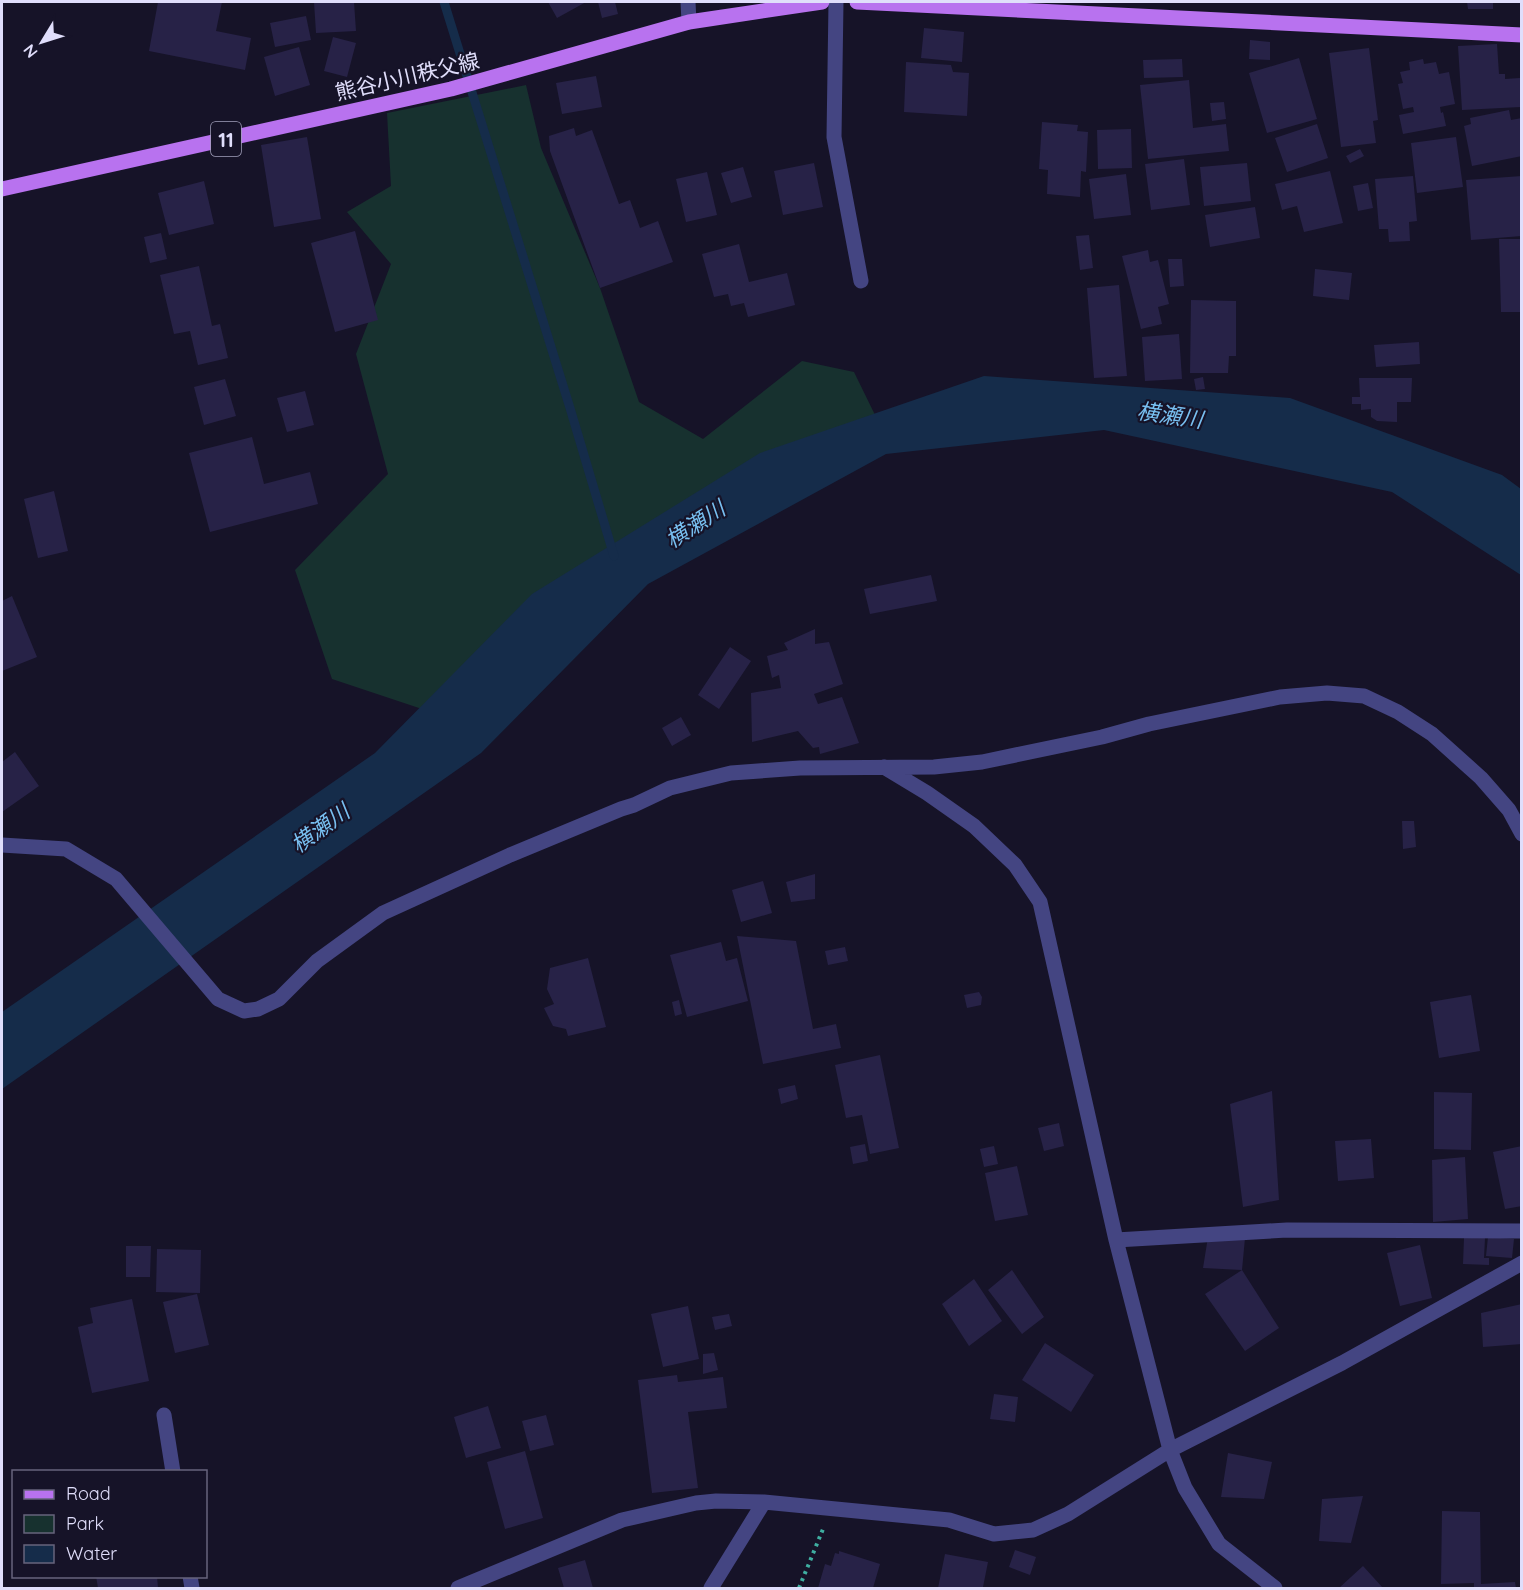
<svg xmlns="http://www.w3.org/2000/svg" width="1523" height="1590" viewBox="0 0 1523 1590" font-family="Quicksand,'Noto Sans JP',sans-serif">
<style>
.green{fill:#17312f}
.water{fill:#152c4a}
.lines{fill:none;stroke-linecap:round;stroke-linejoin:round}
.stream{stroke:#152c4a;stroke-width:9}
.building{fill:#272247}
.path{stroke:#3fafa1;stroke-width:4;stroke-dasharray:3 4.5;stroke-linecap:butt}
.minor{stroke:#444582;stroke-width:15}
.major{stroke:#b872ef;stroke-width:15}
.labels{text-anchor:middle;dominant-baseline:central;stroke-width:4.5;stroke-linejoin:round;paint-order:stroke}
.shield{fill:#161328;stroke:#a3a1bc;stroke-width:1.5}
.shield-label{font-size:20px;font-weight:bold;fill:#e0defb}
.street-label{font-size:21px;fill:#e0defb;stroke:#161328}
.water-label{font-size:22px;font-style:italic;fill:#78bff0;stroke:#161328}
</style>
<rect width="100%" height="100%" fill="#161328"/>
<!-- green -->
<path class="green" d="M526,85l15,63 59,140 39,114 64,37 99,-78 52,11 22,45 -451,293 -93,-31 -37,-109 93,-96 -32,-120 35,-90 -44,-52 44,-26 -4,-73z"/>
<!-- water -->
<path class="water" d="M984,376l306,22 212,77 19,14v86l-129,-83 -288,-62 -218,24 -238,130 -167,169 -479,336v-77l373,-259 157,-159 228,-141z"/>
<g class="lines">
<!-- stream -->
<path class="stream" d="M444,2l126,406 44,148"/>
</g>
<!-- building -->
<path class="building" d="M158,2h64l-6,29 35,7 -6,32 -96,-19z
M314,2h40l2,29 -40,2z
M548,2h38l-29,16z
M598,2h17l3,12 -16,4z
M1467,2h26v7h-25z
M306,16l5,24 -36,7 -5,-24z
M924,28l40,4 -2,30 -41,-4z
M333,37l23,6 -9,34 -23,-6z
M1250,40l20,2v18l-21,-1z
M1497,44l2,30h6v5l15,-1v6h2l-1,23 -59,3 -4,-64z
M299,47l11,38 -35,11 -11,-39z
M1369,48l9,72 -5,1 3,22 -35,4 -12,-94z
M1299,58l18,61 -50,14 -18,-60z
M1182,59l1,18 -39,1 -1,-18z
M1423,59l1,5 12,-2 3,12 10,-2 6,32 -15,3 1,6 2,-1 3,14 -43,8 -4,-19 15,-3 -1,-5 -10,2 -5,-25 5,-1 -3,-11 10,-2 -1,-8z
M906,62l45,3 2,7 16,1 -2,43 -63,-4z
M596,76l6,31 -40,7 -6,-31z
M1189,80l4,48 33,-4 3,27 -81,8 -8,-74z
M1224,102l2,17 -14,2 -2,-18z
M1509,110l2,10 11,-2v38l-50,10 -8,-40 7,-2 -1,-6z
M1042,122l36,3 -1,6 11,1 -2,40 -5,-1 -1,26 -33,-3 1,-24 -9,-1z
M1317,124l11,34 -41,14 -12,-34z
M574,128l2,8 16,-6 27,74 11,-4 10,28 18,-7 15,41 -73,26 -50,-137 -1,-15z
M1131,129l1,39 -34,1 -1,-39z
M307,137l14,82 -47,8 -13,-82z
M1456,137l7,50 -46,6 -6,-50z
M1360,149l4,7 -14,7 -4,-7z
M1184,159l6,46 -39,5 -6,-46z
M814,163l9,44 -40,8 -9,-44z
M1247,163l4,38 -47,5 -4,-39z
M743,167l9,30 -21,6 -10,-30z
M1330,171l13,52 -39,9 -7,-26 -15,4 -7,-26z
M707,172l10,43 -31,7 -10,-43z
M1126,174l5,41 -37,4 -5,-40z
M1413,176l4,45 -8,1 1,19 -21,1 -1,-13h-9l-4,-50z
M1522,176v60l-51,4 -5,-60z
M204,181l10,43 -45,11 -11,-42z
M1368,183l5,25 -15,3 -5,-25z
M1255,207l5,31 -50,9 -5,-32z
M355,231l23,89 -43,12 -24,-89z
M161,233l6,26 -17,4 -6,-26z
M1089,235l4,33 -13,2 -4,-34z
M1499,239h23v73h-21z
M739,244l10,38 38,-9 8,32 -47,12 -4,-14 -13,3 -3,-12 -14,3 -12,-43z
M1148,250l2,12 8,-2 11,44 -11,3 4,17 -21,5 -19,-73z
M1168,259h14l2,27 -14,1z
M199,266l13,60 8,-2 8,34 -30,7 -8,-34 -16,3 -14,-59z
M1315,269l37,4 -3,27 -36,-4z
M1119,285l8,91 -33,2 -7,-90z
M1191,300l45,1v55h-7l-1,17h-38z
M1179,334l3,45 -37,2 -3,-44z
M1419,342l1,22 -44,3 -2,-22z
M1203,377l2,12 -9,1 -2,-11z
M1359,378h53l-1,24h-14v20l-20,-1 -6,-4v-8l-10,1v-6h-9v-7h8z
M225,379l11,37 -32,9 -10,-38z
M305,391l9,34 -27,7 -10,-34z
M252,437l12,47 46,-12 8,32 -108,28 -21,-79z
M54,491l14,60 -30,7 -14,-59z
M931,575l6,26 -67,13 -6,-25z
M12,596l25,61 -35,14v-70z
M815,629v15l14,-2 14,42 -29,10 4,10 24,-7 17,46 -39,11 -1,-7 -6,1 -15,-17 -46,11 -1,-49 30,-5 -2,-13 -7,3 -5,-22 21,-6 -4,-7z
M730,647l21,14 -32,48 -21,-14z
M681,717l10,18 -19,11 -10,-18z
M15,752l24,34 -37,26v-50z
M1402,821h12l2,26 -13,2z
M815,874v25l-24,3 -5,-20z
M763,881l9,32 -31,9 -9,-32z
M737,936l59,5 17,88 23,-5 5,24 -78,16z
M721,942l5,19 11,-3 11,43 -61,16 -17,-62z
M845,947l3,14 -20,4 -3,-14z
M588,958l18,69 -38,9 -2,-7 -13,-3 -9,-18 10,-4 -7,-15 3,-21z
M979,992l3,5 -1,8 -14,3 -3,-13z
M1471,995l9,56 -41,7 -9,-56z
M679,1000l3,14 -7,2 -3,-14z
M880,1055l19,93 -29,6 -8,-39 -16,3 -11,-53z
M795,1085l3,14 -17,5 -3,-15z
M1272,1091l7,109 -36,7 -13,-103z
M1434,1092l38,1 -1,57 -37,-1z
M1059,1123l5,23 -20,5 -6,-23z
M1371,1139l3,39 -36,3 -3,-40z
M865,1144l3,17 -15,3 -3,-17z
M994,1146l4,18 -14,3 -4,-18z
M1522,1146v60l-17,3 -12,-57z
M1465,1157l3,62 -35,3 -1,-62z
M1017,1166l11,49 -33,6 -10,-48z
M1208,1237l37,1 -3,32 -39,-2z
M1488,1237l26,2 -2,19 -26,-2z
M1464,1238h21l-1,20h5v7l-26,-1z
M1420,1245l12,53 -32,8 -13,-53z
M126,1246h25l-1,31h-24z
M157,1249l44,1 -1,43 -44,-1z
M1012,1270l32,47 -22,17 -34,-44z
M1242,1270l37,58 -34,23 -40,-57z
M974,1279l28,42 -33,25 -27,-42z
M197,1294l12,51 -34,8 -12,-51z
M132,1299l17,82 -57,12 -14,-66 15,-4 -3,-15z
M1522,1304v40l-39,3 -2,-34z
M688,1306l11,53 -36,8 -12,-53z
M729,1314l3,12 -17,4 -3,-13z
M1045,1343l49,32 -23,37 -49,-32z
M714,1353l4,17 -15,4v-20z
M677,1375l1,7 45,-5 4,31 -39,4 10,76 -46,5 -14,-113z
M994,1394l24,3 -3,25 -25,-3z
M488,1406l13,42 -35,10 -12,-41z
M546,1415l8,30 -24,6 -8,-30z
M525,1451l18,67 -38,11 -18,-67z
M1228,1453l44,9 -8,37 -43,-2z
M1363,1496l-12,47 -32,-2 3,-42z
M1442,1511l38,1 1,72 34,-2 1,6h-42v-5l-33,1z
M1015,1550l21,7 -6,18 -21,-8z
M839,1551l41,13 -7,24h-55l7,-24 6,2 4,-13 4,1z
M945,1554l43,8 -5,25 -4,1h-41z
M585,1560l8,28h-29l-6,-20z
M1363,1566l20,22h-44z
M96,1576h61l1,12h-60z"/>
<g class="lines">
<!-- path -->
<path class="path" d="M799,1588l24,-59"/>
<!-- minor -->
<path class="minor" d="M688,2l1,20
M836,2l-2,135 27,144
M884,767l43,26 47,33 41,39 25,37 76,338 54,210 15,38 34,56 56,44
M2,845l64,4 50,30 102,120 26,12 14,-2 21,-10 38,-38 66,-48 127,-58 111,-46 13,-4 36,-17 61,-15 69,-5 134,-1 48,-5 120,-25 47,-13 131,-27 47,-4 37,3 34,16 34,22 49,44 28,32 13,24
M1116,1240l171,-10 235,1
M164,1415l9,57
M190,1576l2,12
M458,1588l164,-68 74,-17 20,-2 48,1 185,18 45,14 39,-4 35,-16 102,-64 172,-87 180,-100
M711,1588l53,-86"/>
<!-- major -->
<path class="major" d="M857,2l665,33
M2,189l449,-100 238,-67 133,-20"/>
</g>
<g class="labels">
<!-- shield labels -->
<rect class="shield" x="211" y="122" width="30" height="34" rx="4.5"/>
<g class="shield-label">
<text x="226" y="139">11</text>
</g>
<!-- street labels -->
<g class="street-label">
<text transform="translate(407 76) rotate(-13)">熊谷小川秩父線</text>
</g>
<!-- water labels -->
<g class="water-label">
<text transform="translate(1170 415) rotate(8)">横瀬川</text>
<text transform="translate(695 524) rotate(-33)">横瀬川</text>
<text transform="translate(320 828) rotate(-36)">横瀬川</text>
</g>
</g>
<!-- border -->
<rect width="1523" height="1590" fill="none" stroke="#e0defb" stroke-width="6"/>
<!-- legend -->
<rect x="12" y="1470" width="195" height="108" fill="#161328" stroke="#67647c" stroke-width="1.5"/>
<rect x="24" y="1490" width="30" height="9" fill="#b872ef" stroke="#67647c" stroke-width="1.5"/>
<text x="66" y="1500" font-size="18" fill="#e0defb">Road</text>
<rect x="24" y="1515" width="30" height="18" fill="#17312f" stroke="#67647c" stroke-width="1.5"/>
<text x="66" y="1530" font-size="18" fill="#e0defb">Park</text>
<rect x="24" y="1545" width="30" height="18" fill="#152c4a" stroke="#67647c" stroke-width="1.5"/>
<text x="66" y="1560" font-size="18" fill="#e0defb">Water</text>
<!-- north arrow -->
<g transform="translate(42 42) rotate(232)" stroke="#161328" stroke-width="4.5" paint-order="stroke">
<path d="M0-4.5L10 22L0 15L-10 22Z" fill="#e0defb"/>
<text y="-9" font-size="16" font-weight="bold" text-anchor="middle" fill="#e0defb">N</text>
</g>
</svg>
